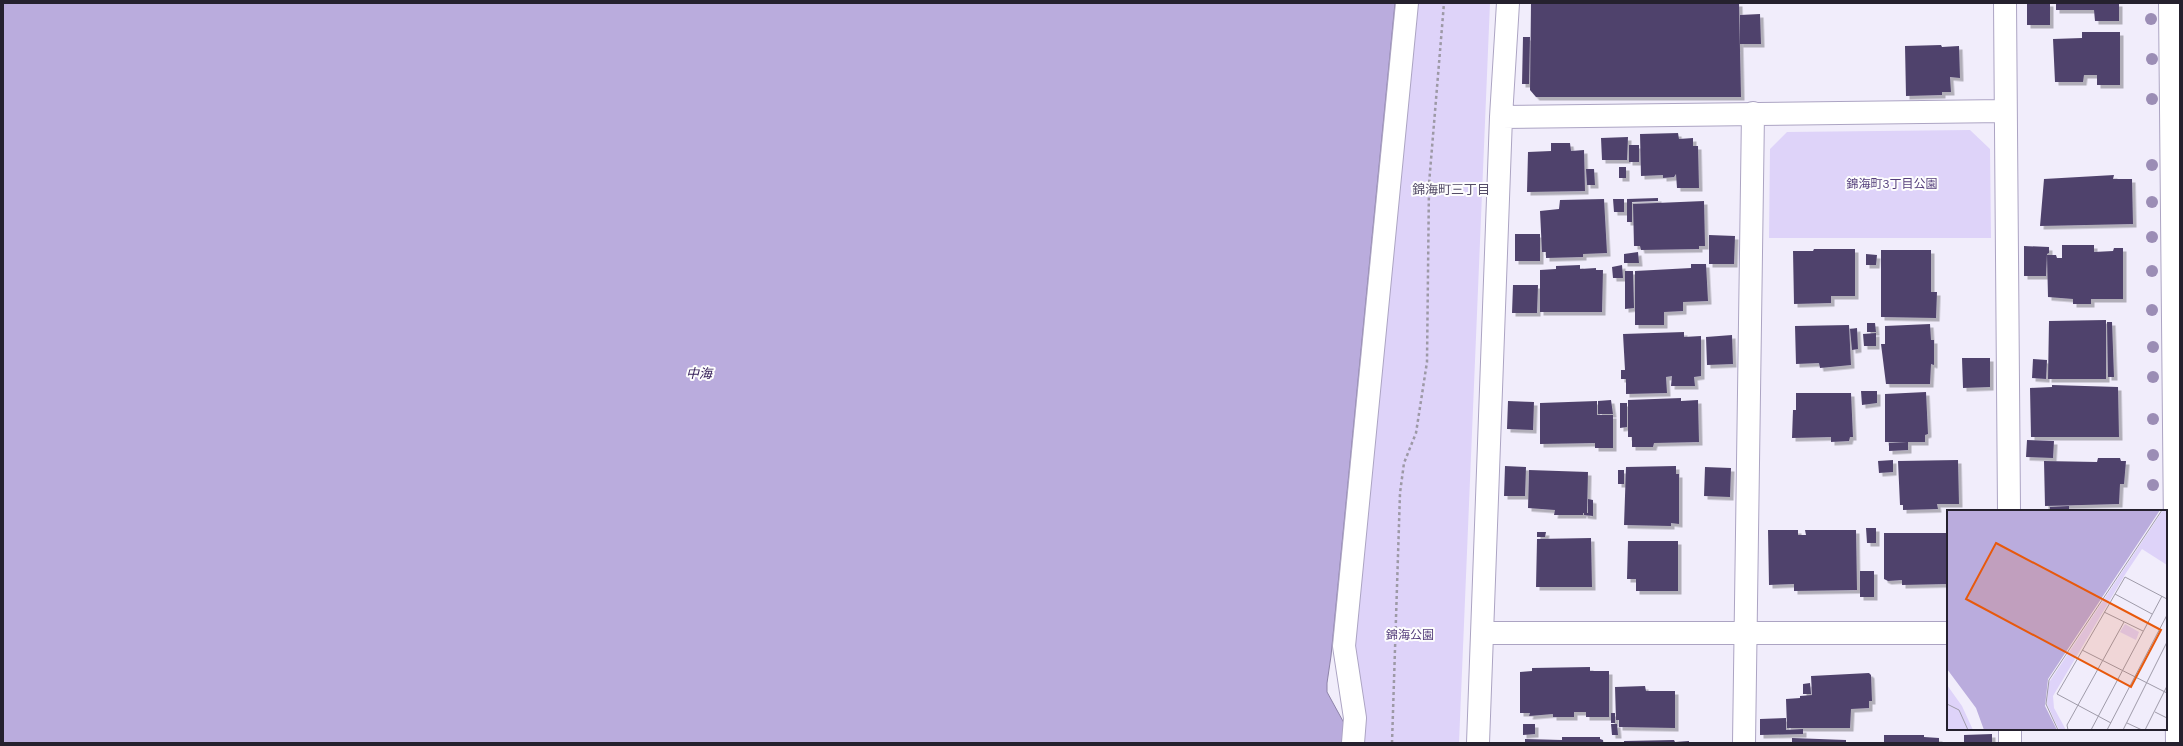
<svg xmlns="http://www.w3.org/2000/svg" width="2183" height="746" viewBox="0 0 2183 746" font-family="Karla,'Noto Sans JP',sans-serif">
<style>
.green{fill:#ded3f9}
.water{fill:#baacdd;stroke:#8d82a8}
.building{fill:#50436c;filter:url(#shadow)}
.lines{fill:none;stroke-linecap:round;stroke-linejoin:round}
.minor-casing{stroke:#aca4c3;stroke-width:24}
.path{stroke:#9d99a6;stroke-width:2.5;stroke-dasharray:3 3;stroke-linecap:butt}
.minor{stroke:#fff;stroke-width:22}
.tree{fill:#9b8db5}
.labels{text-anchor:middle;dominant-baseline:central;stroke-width:4;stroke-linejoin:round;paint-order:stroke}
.park-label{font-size:12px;fill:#543e7b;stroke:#fdfdfd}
.neighbourhood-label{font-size:13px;fill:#544c67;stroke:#fdfdfd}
.water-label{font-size:13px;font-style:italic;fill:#36205a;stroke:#fdfdfd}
.inset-road{fill:none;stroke:#9f9ba9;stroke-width:1}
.view{fill:#e8590c;fill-opacity:0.15;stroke:#e8590c;stroke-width:2}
.inset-edge{fill:none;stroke:#25212e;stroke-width:2}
</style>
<defs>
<filter id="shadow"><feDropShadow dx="3.5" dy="3.5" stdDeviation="0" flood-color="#0004"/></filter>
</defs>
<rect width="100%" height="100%" fill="#f1edfb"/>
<!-- green -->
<path class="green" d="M1417,3h73l-31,740h-96l2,-26 -10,-75z
M1970,130l20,19 1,89h-222l1,-89 17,-17z"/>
<!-- water -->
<path class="water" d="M3,3h1392l-64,653 -4,27v9l17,31 -2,20h-1339z"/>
<!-- building -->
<path class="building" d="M1531,3h208l2,94h-205l-6,-7z
M2027,3h23v22h-23z
M2056,3h63v18h-24l-1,-11h-38z
M1760,14l1,30h-21v-29z
M2082,32h38v53h-23v-10h-13l-1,7h-28l-2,-43 29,-1z
M1523,37h7l-1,47h-7z
M1941,45l1,2 17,-1 1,32 -10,-1 1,15h-9v3l-36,1 -1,-50z
M1678,133l1,6 14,-1v8h5l1,42h-22l-1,-14 -2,3 -11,1v-3l-22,1 -1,-42z
M1628,137l-1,23h-25l-1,-22z
M1551,143h19l1,8 13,-1 1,41 -58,1 1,-40 23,-1z
M1629,145h10v17h-10z
M1619,167h7v11h-7z
M1586,169h8l1,16h-8z
M2114,175l-1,4h19l1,45 -93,2 4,-47z
M1658,198v3l-26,1v20h-5v-23z
M1604,199l3,54 -24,1v3l-37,1v-6h-4l-2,-41 19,-2 1,-9z
M1613,199h11v13h-10z
M1704,201l1,45h-6v3l-58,1 -1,-4h-6l-1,-42z
M1515,234h25v27h-25z
M1709,235l26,1 -1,28h-25z
M2062,245h32v7l19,-1 1,-3h9v51h-32v5h-18v-5l-25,-2 -1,-42h9l1,3h5z
M2024,246l25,1v6l-2,1 -1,22h-22z
M1814,249h41v47h-24v7l-37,1 -1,-53h20z
M1881,250h50v42h6l-1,26 -55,-1z
M1638,252l1,11h-15v-9z
M1866,254l11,1 -1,10h-10z
M1691,264h15l2,37 -25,1v9l-19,1v13h-29v-54l56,-3z
M1580,265v4l16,-1v2h7l-1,42h-62v-42l16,-1v-3z
M1622,265l1,13h-10l-1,-11z
M1625,271h8l1,37 -9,1z
M1513,285h25l-1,28h-25z
M2106,320v59h-58l1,-58z
M2107,322h5l2,55h-6z
M1867,323h8l1,9h-9z
M1930,324l1,16h3v25l-3,-1 -1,20h-44l-5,-40h4v-18z
M1849,325l2,40 -31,3 -1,-5 -23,1 -1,-38z
M1857,328l1,21 -6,1 -2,-21z
M1684,332v5l17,-1v40l-7,1 1,9h-24l1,-10 -6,1 1,16 -41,1v-15h-5v-9h4l-2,-36z
M1876,333v13h-12l-1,-12z
M1732,335l1,29 -26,1 -1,-28z
M1962,358h28v29l-27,1z
M2033,359l14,1 -1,19 -14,-1z
M2052,385l66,2 1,50h-88l-1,-49 22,-1z
M1861,391h16v12l-15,2z
M1926,392l2,42 -3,1v7h-17v8l-19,1v-8l18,-1h-22v-48z
M1796,393h55l2,44h-3l-1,4 -18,1v-5l-39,1 1,-28h3z
M1681,398v3l17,-1 1,42 -45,1 -1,4h-21v-10h-4v-37z
M1611,400l2,14h-15v-13z
M1508,401l26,1 -1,28 -26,-1z
M1597,401v14h16v33h-18v-5l-55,1v-41z
M1620,403h7v24l-7,1z
M2027,440l27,1 -1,17 -27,-1z
M2098,458h22l1,3h5l-2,23h-4l-1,20 -74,2 -1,-45 53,1z
M1893,460v12l-14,1 -1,-12z
M1958,460l1,44h-22l1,5 -35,1v-5h-3l-2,-44z
M1505,466l21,1 -1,29h-21z
M1676,466v8h3v50l-8,-1v3l-47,-1 2,-58z
M1705,467l26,1 -1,29 -26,-1z
M1529,470l59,2 -1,41h-4v2h-29l1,-5 -27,-2z
M1618,470h6v14h-6z
M1588,499l5,1v16l-9,-1v-2h4z
M2069,506v4h-19v-3z
M1866,528h10v15h-9z
M1768,530h30v5h8l-1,-5h51l1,60 -63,1v-7l-25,1z
M1537,532h9l-1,5h-8z
M1884,533h63v51l-45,1v-5l-14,1 -4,-2z
M1591,538l1,49h-56l1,-48z
M1628,541h50v50h-42v-12h-9z
M1860,571h14v26h-14z
M1590,667v4h19v46h-23v-5h-12v5h-21v-3l-24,2 1,-3h-10v-41l12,-1v-3z
M1869,673l2,2 1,26h-3v7l-18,1 -1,19h-63l-1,-29 14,-1v-2l12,-1 -1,-19z
M1810,683l1,11h-8v-10z
M1645,686l1,5h29v37l-56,-1v-7h-3l-1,-33z
M1611,713h4v10h-4z
M1786,718v12l17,-1v5l-43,1v-16z
M1523,724h12v10l-12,1z
M1611,724h6l1,11h-6z
M1992,734v9h-28v-8z
M1884,735h40v2l15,1v5h-55z
M1562,737h38v2l3,1v3h-78v-4l37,1z
M1792,738l54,2v3h-54z
M1674,740l1,2 14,-1v2h-65v-2z"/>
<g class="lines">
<defs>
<path id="minor" d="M2005,3l4,508
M2170,3l7,740
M1501,117l504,-6
M1483,633h465
M2010,729v14
M1353,743l2,-25 -11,-72 63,-643
M1478,743l23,-626 7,-114
M1744,743l9,-630"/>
</defs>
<!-- minor casing -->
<use href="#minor" class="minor-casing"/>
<!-- path -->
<path class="path" d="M1392,743l8,-250 4,-30 12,-30 11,-71 2,-178 15,-181"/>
<!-- minor -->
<use href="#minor" class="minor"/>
</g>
<!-- trees -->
<g class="tree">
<circle cx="2151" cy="19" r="6"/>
<circle cx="2152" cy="59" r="6"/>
<circle cx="2152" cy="99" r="6"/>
<circle cx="2152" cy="165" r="6"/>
<circle cx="2152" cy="202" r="6"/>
<circle cx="2152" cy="237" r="6"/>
<circle cx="2152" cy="271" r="6"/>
<circle cx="2152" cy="310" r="6"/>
<circle cx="2153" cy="347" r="6"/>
<circle cx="2153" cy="377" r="6"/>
<circle cx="2153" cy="419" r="6"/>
<circle cx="2153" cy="455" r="6"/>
<circle cx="2153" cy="485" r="6"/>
</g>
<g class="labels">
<!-- park labels -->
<g class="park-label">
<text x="1892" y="184">錦海町3丁目公園</text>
<text x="1410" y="635">錦海公園</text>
</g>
<!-- neighbourhood labels -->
<g class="neighbourhood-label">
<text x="1451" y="189">錦海町三丁目</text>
</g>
<!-- water labels -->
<g class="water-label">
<text x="699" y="373">中海</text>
</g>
</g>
<!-- overview -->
<g transform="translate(1947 510)">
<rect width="220" height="220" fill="#f1edfb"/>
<path d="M216,0h4v55l-25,-16 -16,24 -73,123 1,12 12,22h-7l-12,-26 1,-20zM178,114l14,8 -3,8 -16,-8zM0,175l15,21 11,24h-26z" fill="#ded3f9"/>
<path d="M0,0h213l-112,169 -3,27 12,24h-73l-8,-22 -29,-39z" fill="#baacdd"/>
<path class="inset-road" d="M168,84l37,20M157,102l39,19M135,140l85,43M0,194l12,6 9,20M208,202l12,6M164,213l-54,-29 68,-117 42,22M180,213l15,7M111,220l-12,-26 3,-24 113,-170M121,220l-1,-5 57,-103M144,220l71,-134M160,220l60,-115M176,220l44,-88M198,220l22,-44"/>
<path class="view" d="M49,33l165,87 -30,57 -165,-88z"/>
<rect width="220" height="220" class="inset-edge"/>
</g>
<!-- border -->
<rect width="2183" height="746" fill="none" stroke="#25212e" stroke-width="8"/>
</svg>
